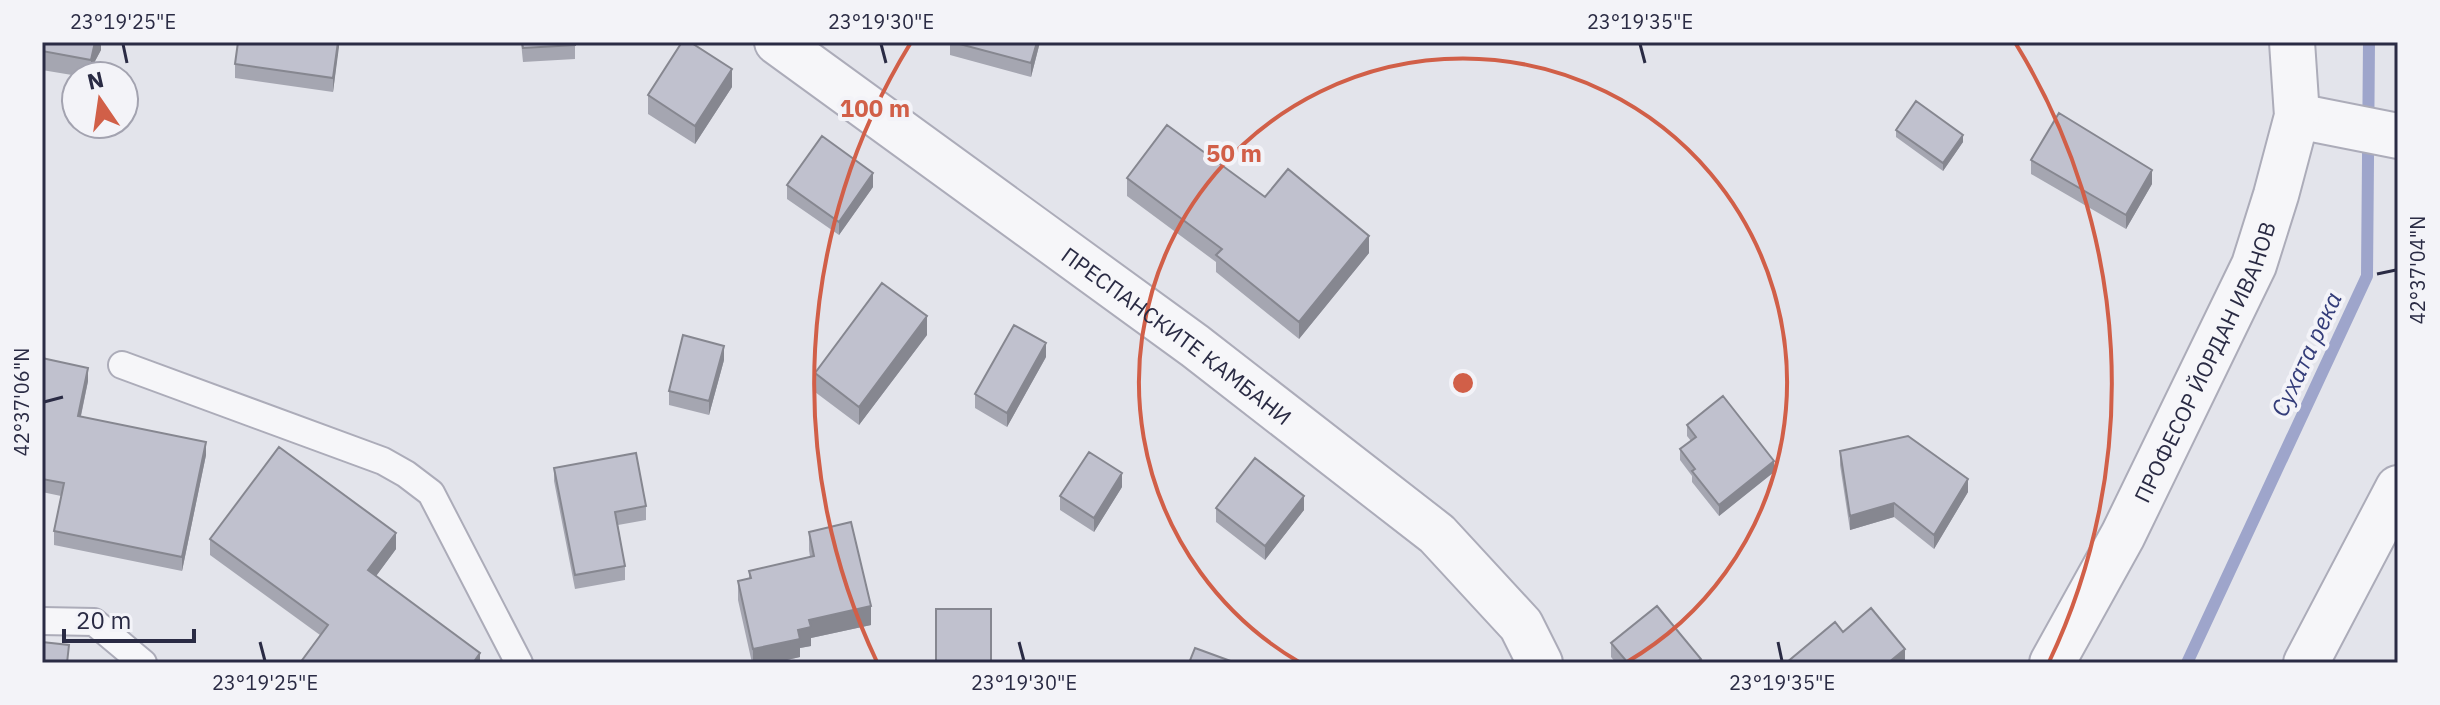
<svg xmlns="http://www.w3.org/2000/svg" width="2440" height="705" viewBox="0 0 2440 705" font-family="'IBM Plex Sans',sans-serif">
<style>
.lines{fill:none;stroke-linecap:round;stroke-linejoin:round}
.stream{stroke:#9ea5cb;stroke-width:12}
.service-casing{stroke:#acacb9;stroke-width:30}
.minor-casing{stroke:#acacb9;stroke-width:48}
.service{stroke:#f6f6f9;stroke-width:26}
.minor{stroke:#f6f6f9;stroke-width:44}
.wall{fill:#a5a6b1}
.shaded-wall{fill:#868790}
.building{fill:#c0c1ce;stroke:#868790;stroke-width:2}
.ticks{fill:none;stroke:#2a2b44;stroke-width:3}
.ring{fill:none;stroke:#d15f48;stroke-width:4}
.labels{text-anchor:middle;dominant-baseline:central;stroke-width:8;stroke-linejoin:round;paint-order:stroke}
.street-label{font-size:22px;fill:#2a2b44;stroke:#f3f3f8}
.water-label{font-size:24px;font-style:italic;fill:#333c79;stroke:#f3f3f8}
.centre{fill:#d15f48;stroke:#f3f3f8;stroke-width:4}
.ring-label{font-size:24px;text-anchor:middle;font-weight:bold;fill:#d15f48;stroke:#f3f3f8;stroke-width:8;stroke-linejoin:round;paint-order:stroke}
.neatline{fill:none;stroke:#2a2b44;stroke-width:3}
.ticks-label{font-size:20px;text-anchor:middle;fill:#2a2b44}
</style>
<rect width="100%" height="100%" fill="#e3e4eb"/>
<g class="lines">
<!-- stream -->
<path class="stream" d="M2187,663l180,-387 2,-234"/>
<defs>
<path id="service" d="M122,365l261,96 23,13 25,19 88,170
M42,621l52,1 49,41"/>
<g id="minor">
<path id="s1" d="M777,42l418,304 242,188 84,91 19,38"/>
<path d="M2297,116l101,20"/>
<path id="s2" d="M2052,663l71,-128 131,-270 22,-70 21,-79 -5,-74"/>
<path d="M2306,663l92,-175"/>
</g>
</defs>
<!-- service casing -->
<use href="#service" class="service-casing"/>
<!-- minor casing -->
<use href="#minor" class="minor-casing"/>
<!-- service -->
<use href="#service" class="service"/>
<!-- minor -->
<use href="#minor" class="minor"/>
</g>
<!-- wall -->
<path class="wall" d="M42,42h59v8l-7,13 -3,13h-13l-36,-6z
M339,42l-6,50 -98,-14v-14z
M521,42h54v17l-52,3z
M950,42h90l-9,35 -81,-22z
M732,87l-37,57 -47,-30v-19z
M1896,130l67,12 -20,29 -47,-34z
M2031,160l121,24 -26,45 -95,-55z
M1127,178l138,19 104,56 -70,86 -83,-67v-10l-89,-66z
M787,185l86,2 -34,48 -52,-36z
M927,335l-68,90 -44,-33v-19z
M1046,357l-39,70 -32,-19v-14z
M42,358l46,23 -7,35 125,39 -24,116 -128,-26v-14l7,-35 -19,-4z
M724,360l-15,55 -40,-10v-14z
M1687,425l87,47 -55,44 -27,-34v-6l-12,-16v-11l11,-8 -4,-5z
M1840,451l128,41 -34,57 -40,-32 -44,13 -10,-65z
M554,468l92,38v14l-28,5 7,41v14l-50,9 -21,-108z
M1122,487l-28,45 -34,-22v-14z
M1216,508l88,2 -39,50 -49,-38z
M809,532l62,93 -60,13v8l-11,2v9l-26,6h-22l-14,-63v-19l11,-2v-8l61,-14 -1,-7z
M210,539l186,10 -20,27 104,87 -160,-28 -110,-80z
M1611,643l90,20h-85l-5,-6z"/>
<!-- shaded-wall -->
<path class="shaded-wall" d="M95,42h6v8l-7,13 -3,13v-16z
M338,42h1v5l-6,45v-14z
M1037,42h3l-9,35v-14z
M732,69v18l-37,57v-18z
M1963,135v7l-20,29v-8z
M2152,170v14l-26,45v-14z
M873,173v14l-34,48v-13z
M1369,236v17l-70,86v-17z
M927,316v19l-68,90v-18z
M1046,343v14l-39,70v-14z
M724,346v14l-15,55v-14z
M88,368v13l-10,48v-13z
M206,442v13l-24,116v-14z
M1774,461v11l-55,44v-11z
M1122,473v14l-28,45v-14z
M1968,479v13l-34,57v-14z
M1304,496v14l-39,50v-14z
M1894,503v14l-44,13v-14z
M396,533v16l-28,38v-17z
M871,606v19l-60,13v8l-11,2v9l-26,6h-21v-14l45,-19 11,-10z
M1905,649v14h-17z
M480,653v10h-7z"/>
<!-- building -->
<path class="building" d="M42,42h53l-4,18 -49,-9z
M238,42h100l-5,36 -98,-14z
M522,42h53v3l-52,3z
M682,42h8l42,27 -37,57 -47,-31z
M952,42h85l-6,21z
M1916,101l47,34 -20,28 -47,-33z
M2059,113l93,57 -26,45 -95,-55z
M1167,125l98,72 23,-28 81,67 -70,86 -83,-67 6,-6 -95,-71z
M822,136l51,37 -34,49 -52,-37z
M882,283l45,33 -68,91 -44,-34z
M1014,325l32,18 -39,70 -32,-19z
M683,335l41,11 -15,55 -40,-10z
M42,358l46,10 -10,48 128,26 -24,115 -128,-26 10,-48 -22,-4z
M1723,396l51,65 -55,44 -27,-34 3,-2 -15,-20 16,-12 -9,-12z
M1908,436l60,43 -34,56 -40,-32 -44,13 -10,-65z
M279,447l117,86 -28,37 112,83 -7,10h-173l28,-38 -118,-86z
M1089,452l33,21 -28,45 -34,-22z
M636,453l10,53 -31,6 10,54 -50,9 -21,-107z
M1255,458l49,38 -39,50 -49,-38z
M851,522l20,84 -62,14 2,7 -13,3 2,9 -47,10 -15,-68 13,-3 -2,-7 65,-15 -5,-24z
M1657,606l44,53 -5,4h-68l-17,-20z
M1871,608l34,41 -17,14h-102l49,-41 8,10z
M936,609h55v54h-55z
M42,642l27,3 -2,18h-25z
M1195,648l41,15h-47z"/>
<!-- ticks -->
<path class="ticks" d="M123,44l4,19M881,44l5,19M1640,44l5,19M2377,274l19,-4M44,402l19,-5M260,642l5,19M1019,642l5,19M1778,642l4,19"/>
<!-- distance rings -->
<g class="ring">
<path d="M1299 662A324 324 0 1 1 1627 662"/>
<path d="M877 662A649 649 0 0 1 910 44M2016 44A649 649 0 0 1 2049 662"/>
</g>
<g class="labels">
<!-- street labels -->
<g class="street-label">
<text stroke="none"><textPath href="#s1" startOffset="496">ПРЕСПАНСКИТЕ КАМБАНИ</textPath></text>
<text stroke="none"><textPath href="#s2" startOffset="338">ПРОФЕСОР ЙОРДАН ИВАНОВ</textPath></text>
</g>
<!-- water labels -->
<g class="water-label">
<text transform="translate(2306 354) rotate(-65)">Сухата река</text>
</g>
</g>
<circle cx="1463" cy="383" r="12" class="centre"/>
<g class="ring-label">
<text x="875" y="117">100 m</text>
<text x="1234" y="162">50 m</text>
</g>
<!-- border -->
<rect width="2440" height="705" fill="none" stroke="#f3f3f8" stroke-width="88"/>
<!-- north arrow -->
<g transform="translate(100 100) rotate(347)"><circle r="38" fill="#f3f3f8" stroke="#a3a3b0" stroke-width="2"/>
<path d="M0-6L14 30L0 20L-14 30Z" fill="#d15f48"/>
<text y="-12" font-size="22" font-weight="bold" text-anchor="middle" fill="#2a2b44">N</text>
</g>
<!-- scale -->
<path d="M64 629v12h130v-12" fill="none" stroke="#2a2b44" stroke-width="4"/>
<text x="76" y="629" font-size="24" fill="#2a2b44" stroke="#f3f3f8" stroke-width="6" paint-order="stroke">20 m</text>
<rect x="44" y="44" width="2352" height="617" class="neatline"/>
<g class="ticks-label">
<text x="123" y="29">23°19'25"E</text>
<text x="881" y="29">23°19'30"E</text>
<text x="1640" y="29">23°19'35"E</text>
<text transform="translate(2418 270) rotate(-90)" y="7">42°37'04"N</text>
<text transform="translate(22 402) rotate(-90)" y="7">42°37'06"N</text>
<text x="265" y="690">23°19'25"E</text>
<text x="1024" y="690">23°19'30"E</text>
<text x="1782" y="690">23°19'35"E</text>
</g>
</svg>
